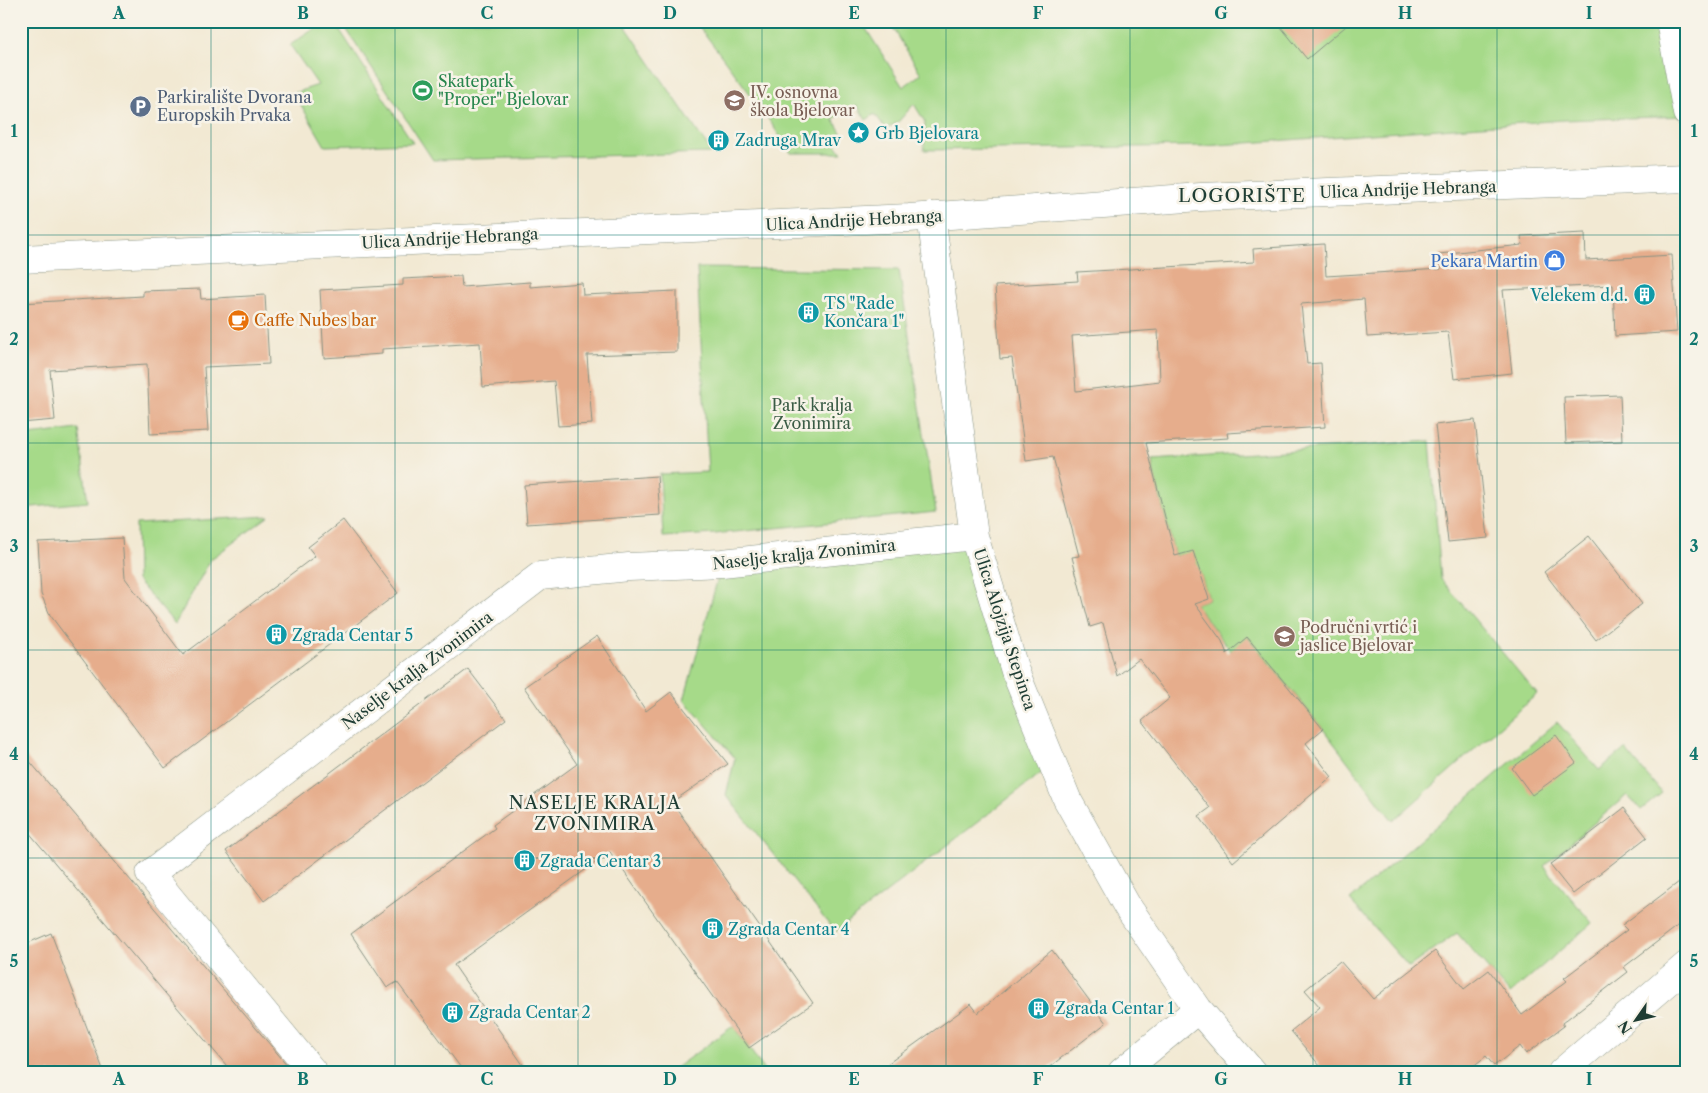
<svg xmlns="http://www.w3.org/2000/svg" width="1708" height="1093" viewBox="0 0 1708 1093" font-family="'Libre Caslon Text',serif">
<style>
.green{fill:#a6da89;stroke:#628c5e}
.building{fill:#e6ad8c;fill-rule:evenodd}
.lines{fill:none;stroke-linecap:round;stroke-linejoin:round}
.street-casing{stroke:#889384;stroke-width:29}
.secondary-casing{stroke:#889384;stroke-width:29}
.street{stroke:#fff;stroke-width:28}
.secondary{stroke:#fff;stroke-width:28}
.grid{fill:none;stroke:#0f766e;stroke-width:1;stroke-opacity:0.55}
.labels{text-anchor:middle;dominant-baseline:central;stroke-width:5;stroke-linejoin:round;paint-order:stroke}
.leisure-label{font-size:16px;fill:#27864d;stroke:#f7f3e8;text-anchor:start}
.education-label{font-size:16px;fill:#785e54;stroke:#f7f3e8;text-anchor:start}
.service-label{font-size:16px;fill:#4e5e75;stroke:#f7f3e8;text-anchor:start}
.culture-label{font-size:16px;fill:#0d838f;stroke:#f7f3e8;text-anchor:start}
.street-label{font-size:16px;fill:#1f3d34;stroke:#f7f3e8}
.shop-label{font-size:16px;fill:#366cbe;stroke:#f7f3e8;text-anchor:end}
.food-label{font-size:16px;fill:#c56008;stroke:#f7f3e8;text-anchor:start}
.park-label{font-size:16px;fill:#3a5c45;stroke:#f7f3e8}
.neighbourhood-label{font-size:18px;letter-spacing:1px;fill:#1f3d34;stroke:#f7f3e8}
.quarter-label{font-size:19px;letter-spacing:1px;fill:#1f3d34;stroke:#f7f3e8}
.neatline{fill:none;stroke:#0f766e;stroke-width:2}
.grid-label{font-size:16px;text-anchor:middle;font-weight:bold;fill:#0f766e}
</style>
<rect width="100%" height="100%" fill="#f7f3e8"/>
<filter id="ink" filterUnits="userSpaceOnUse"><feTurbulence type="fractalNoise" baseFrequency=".02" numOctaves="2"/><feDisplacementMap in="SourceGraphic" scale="10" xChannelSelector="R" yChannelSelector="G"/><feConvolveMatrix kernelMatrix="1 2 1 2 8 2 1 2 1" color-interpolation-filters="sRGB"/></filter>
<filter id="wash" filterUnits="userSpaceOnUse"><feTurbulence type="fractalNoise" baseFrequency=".0096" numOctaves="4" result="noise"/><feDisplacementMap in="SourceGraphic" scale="20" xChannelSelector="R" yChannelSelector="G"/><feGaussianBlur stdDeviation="1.12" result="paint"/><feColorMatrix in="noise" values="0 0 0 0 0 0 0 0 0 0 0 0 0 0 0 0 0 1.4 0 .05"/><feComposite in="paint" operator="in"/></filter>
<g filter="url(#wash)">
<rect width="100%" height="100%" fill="#f2e9d3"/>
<!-- green -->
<path class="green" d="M326,21h8l79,122 -88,3 -31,-53 24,-8 -28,-40z
M341,21h281l90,132 -279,7z
M695,21h166l42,66 18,-13 -32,-53h798v95l-123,4 -359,26 -281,4 1,-28 -11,-18 -16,18 -12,7 -11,-15 -9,6 -9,-15 -24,14 9,15 -9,6 9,13h-51l-28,-42z
M697,268l202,2 37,242 -221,22 -52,3 -3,-63 48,-2z
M78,429l10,73 -67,6v-72z
M1430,441l11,138 96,115 -144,127 -70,-92 -75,-92 -17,14 -36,-47 14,-5 -16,-47 -18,4 -21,-82 -2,-14z
M269,516l-58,43 -36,65 -38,-44 -1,-56z
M974,536l79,228 -218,168 -109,-137 9,-37 -51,-58 38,-137z
M1557,722l42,48 26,-21 37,44 -21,17 -14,-15 -83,71 48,57 -82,71 -53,-61 -48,34 -59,-67z
M733,1026l33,46h-96z"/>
<g id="blocks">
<!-- building -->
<path class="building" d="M1276,21h76l-45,38z
M1585,233l1,27 86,-5 5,77 -62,4 -2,-51 -110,5 9,83 -58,6 -6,-47 -81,5 -3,-38 -63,5 6,60 14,-1 4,64 -98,6 1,5 -82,5 29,113 18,-5 16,48 -14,5 27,37 5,13 20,-17 76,92 -17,14 26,34 -99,85 -34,-46 11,-8 -68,-87 28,-23 -31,-39 -22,17 -14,-53 -13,4 -18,-70 7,-1 -26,-99 -27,4 -14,-103 -12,1 -5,-73 83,-5 -1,-9 177,-10 -1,-13 71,-5 2,32 115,-7 -2,-15 83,-9 -1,-9zM1158,330l2,51 -84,10 -4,-55z
M461,276l1,11 68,-5v5l52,-4 1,12 94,-4v61l-90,3 5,69 -34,2 -4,-45 -71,6 -3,-44 -98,6v5l-58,4 -4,-68 83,-5v-6z
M200,289l1,10 64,-4 4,69 -65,3 4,64 -58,3 -3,-70 -97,6 5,50 -34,3v-120l122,-7v-5z
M1620,395l2,46 -56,2 -2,-46z
M1475,420l13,118 -40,4 -13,-117z
M657,476l3,39 -133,9 -3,-39z
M343,520l55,73 -233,175 -115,-153 -9,-21 -3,-52 84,-4 3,40 58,77 132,-99 -7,-9z
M1589,536l53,68 -46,36 -52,-68z
M597,636l49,75 25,-19 57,72 -56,38 141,201 -64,45 -139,-196 -156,113 74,107h-64l-67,-90 -10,6 -36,-54 144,-106 -2,-3 84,-61 -53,-77z
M468,669l38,50 -242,182 -38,-50z
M1556,735l20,28 -44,32 -20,-27z
M21,751l262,309 10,12h-61l-211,-249z
M1624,808l23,29 -74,57 -23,-29z
M1687,876v43l-63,48 4,5 -66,51 2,3 -38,28 -6,-8 -26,20 -8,-10 -20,16h-141l-34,-41 29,-24 -15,-17 35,-29 33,38 62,-48 29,38 25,-19 33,45 45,-34 -3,-3 63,-48 -5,-5z
M51,933l17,45 36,94h-83v-126z
M1052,950l54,73 -63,49h-167l95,-68 7,9z"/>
</g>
</g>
<g filter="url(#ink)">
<use href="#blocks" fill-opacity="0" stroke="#889384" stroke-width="1"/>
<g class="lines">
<defs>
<path id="street" d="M1670,21l17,92
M931,216l43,320 41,135 52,128 60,107 71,103 54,63
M313,1072l-163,-198 390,-298 89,-9 93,-4 252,-27
M1122,1072l76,-63"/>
<path id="secondary" d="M21,259l888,-41 292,-21 486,-19
M1562,1072l125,-107"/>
</defs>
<!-- street casing -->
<use href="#street" class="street-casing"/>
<!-- secondary casing -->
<use href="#secondary" class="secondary-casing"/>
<!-- street -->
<use href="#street" class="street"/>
<!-- secondary -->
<use href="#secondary" class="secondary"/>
</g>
</g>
<!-- grid -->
<path class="grid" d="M211,21v1051M395,21v1051M578,21v1051M762,21v1051M946,21v1051M1130,21v1051M1313,21v1051M1497,21v1051M21,235h1666M21,443h1666M21,650h1666M21,858h1666"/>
<!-- icons -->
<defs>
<symbol id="stadium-disc" viewBox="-11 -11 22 22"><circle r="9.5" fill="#2e9e5b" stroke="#f7f3e8"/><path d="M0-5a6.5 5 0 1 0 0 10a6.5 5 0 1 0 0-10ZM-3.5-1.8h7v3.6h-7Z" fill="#fff"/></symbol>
<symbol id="school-disc" viewBox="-11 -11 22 22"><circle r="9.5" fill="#8d6e63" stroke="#f7f3e8"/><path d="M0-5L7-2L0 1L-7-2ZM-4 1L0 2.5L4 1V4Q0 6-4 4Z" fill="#fff"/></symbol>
<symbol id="parking-disc" viewBox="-11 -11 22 22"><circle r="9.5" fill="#5c6f8a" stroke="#f7f3e8"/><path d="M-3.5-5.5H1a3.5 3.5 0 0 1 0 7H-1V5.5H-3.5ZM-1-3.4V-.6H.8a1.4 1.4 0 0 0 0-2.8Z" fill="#fff"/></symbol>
<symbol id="sight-disc" viewBox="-11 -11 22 22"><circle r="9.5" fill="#0f9aa8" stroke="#f7f3e8"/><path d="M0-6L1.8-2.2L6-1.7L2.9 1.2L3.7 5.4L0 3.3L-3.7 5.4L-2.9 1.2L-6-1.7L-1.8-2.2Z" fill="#fff"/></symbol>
<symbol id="building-disc" viewBox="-11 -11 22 22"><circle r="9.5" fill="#0f9aa8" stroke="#f7f3e8"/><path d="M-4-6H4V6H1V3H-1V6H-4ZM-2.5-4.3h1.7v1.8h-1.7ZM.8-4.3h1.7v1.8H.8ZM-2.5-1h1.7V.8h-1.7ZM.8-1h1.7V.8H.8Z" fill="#fff"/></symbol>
<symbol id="shop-disc" viewBox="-11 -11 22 22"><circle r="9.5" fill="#3f7fe0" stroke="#f7f3e8"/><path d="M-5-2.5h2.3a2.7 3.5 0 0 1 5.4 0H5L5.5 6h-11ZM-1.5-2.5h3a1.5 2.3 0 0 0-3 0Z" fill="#fff"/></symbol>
<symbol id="cafe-disc" viewBox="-11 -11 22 22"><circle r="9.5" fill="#e8710a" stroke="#f7f3e8"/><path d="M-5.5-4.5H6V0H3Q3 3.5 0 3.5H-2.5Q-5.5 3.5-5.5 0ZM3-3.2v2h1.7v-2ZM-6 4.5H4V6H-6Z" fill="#fff"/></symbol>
</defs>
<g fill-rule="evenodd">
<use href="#stadium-disc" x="410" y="78" width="25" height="25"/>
<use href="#school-disc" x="722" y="88" width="25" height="25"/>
<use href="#parking-disc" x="128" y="94" width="25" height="25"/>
<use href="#sight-disc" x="846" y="120" width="25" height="25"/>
<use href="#building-disc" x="706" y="128" width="25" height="25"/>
<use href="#shop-disc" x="1542" y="248" width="25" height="25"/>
<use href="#building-disc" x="1632" y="282" width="25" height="25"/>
<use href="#building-disc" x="796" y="300" width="25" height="25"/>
<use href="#cafe-disc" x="226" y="308" width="25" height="25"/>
<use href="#building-disc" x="264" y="622" width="25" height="25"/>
<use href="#school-disc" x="1272" y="624" width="25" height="25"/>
<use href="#building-disc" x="512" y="848" width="25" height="25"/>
<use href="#building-disc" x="700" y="916" width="25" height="25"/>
<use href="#building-disc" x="1026" y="996" width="25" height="25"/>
<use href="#building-disc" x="440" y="1000" width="25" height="25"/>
</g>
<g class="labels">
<!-- leisure labels -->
<g class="leisure-label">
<text x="438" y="81">Skatepark<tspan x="438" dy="18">"Proper" Bjelovar</tspan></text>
</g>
<!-- education labels -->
<g class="education-label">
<text x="750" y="92">IV. osnovna<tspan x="750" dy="18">škola Bjelovar</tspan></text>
<text x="1300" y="627">Područni vrtić i<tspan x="1300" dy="18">jaslice Bjelovar</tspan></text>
</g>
<!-- service labels -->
<g class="service-label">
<text x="157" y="97">Parkiralište Dvorana<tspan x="157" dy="18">Europskih Prvaka</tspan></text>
</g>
<!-- culture labels -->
<g class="culture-label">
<text x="875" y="133">Grb Bjelovara</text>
<text x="735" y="140">Zadruga Mrav</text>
<text x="1628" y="295" text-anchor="end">Velekem d.d.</text>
<text x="824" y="303">TS "Rade<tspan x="824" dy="18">Končara 1"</tspan></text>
<text x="292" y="635">Zgrada Centar 5</text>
<text x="540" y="861">Zgrada Centar 3</text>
<text x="728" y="929">Zgrada Centar 4</text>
<text x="1055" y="1008">Zgrada Centar 1</text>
<text x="469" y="1012">Zgrada Centar 2</text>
</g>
<!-- street labels -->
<g class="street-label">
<text transform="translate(1408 189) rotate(-2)">Ulica Andrije Hebranga</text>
<text transform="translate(854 220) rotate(-3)">Ulica Andrije Hebranga</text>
<text transform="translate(450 238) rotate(-3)">Ulica Andrije Hebranga</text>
<text transform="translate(804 554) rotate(-6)">Naselje kralja Zvonimira</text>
<text transform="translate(1005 629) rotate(72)">Ulica Alojzija Stepinca</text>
<text transform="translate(417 670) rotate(-37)">Naselje kralja Zvonimira</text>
</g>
<!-- shop labels -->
<g class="shop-label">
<text x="1538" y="261">Pekara Martin</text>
</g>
<!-- food labels -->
<g class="food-label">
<text x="254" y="320">Caffe Nubes bar</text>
</g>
<!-- park labels -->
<g class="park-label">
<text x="812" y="405">Park kralja<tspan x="812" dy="18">Zvonimira</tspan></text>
</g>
<!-- neighbourhood labels -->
<g class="neighbourhood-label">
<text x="595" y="803">NASELJE KRALJA<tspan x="595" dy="21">ZVONIMIRA</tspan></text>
</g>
<!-- quarter labels -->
<g class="quarter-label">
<text x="1242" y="195">LOGORIŠTE</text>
</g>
</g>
<!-- margin -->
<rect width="1708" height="1093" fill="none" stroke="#f7f3e8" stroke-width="55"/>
<!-- north arrow -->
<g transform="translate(1636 1020) rotate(236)" stroke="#f7f3e8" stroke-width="4" paint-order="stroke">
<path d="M0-4L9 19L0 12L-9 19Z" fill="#1f3d34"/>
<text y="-8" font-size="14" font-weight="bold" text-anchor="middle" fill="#1f3d34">N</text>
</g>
<rect x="28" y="28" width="1652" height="1038" class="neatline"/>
<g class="grid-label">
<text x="119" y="19">A</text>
<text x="303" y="19">B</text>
<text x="487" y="19">C</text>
<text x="670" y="19">D</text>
<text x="854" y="19">E</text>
<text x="1038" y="19">F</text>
<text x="1221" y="19">G</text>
<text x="1405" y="19">H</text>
<text x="1589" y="19">I</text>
<text x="14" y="137">1</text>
<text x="1694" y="137">1</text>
<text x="14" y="345">2</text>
<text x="1694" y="345">2</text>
<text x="14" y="552">3</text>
<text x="1694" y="552">3</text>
<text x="14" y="760">4</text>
<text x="1694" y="760">4</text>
<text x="14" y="967">5</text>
<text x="1694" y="967">5</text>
<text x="119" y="1085">A</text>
<text x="303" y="1085">B</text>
<text x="487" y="1085">C</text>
<text x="670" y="1085">D</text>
<text x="854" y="1085">E</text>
<text x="1038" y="1085">F</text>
<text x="1221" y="1085">G</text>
<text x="1405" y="1085">H</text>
<text x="1589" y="1085">I</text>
</g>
</svg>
